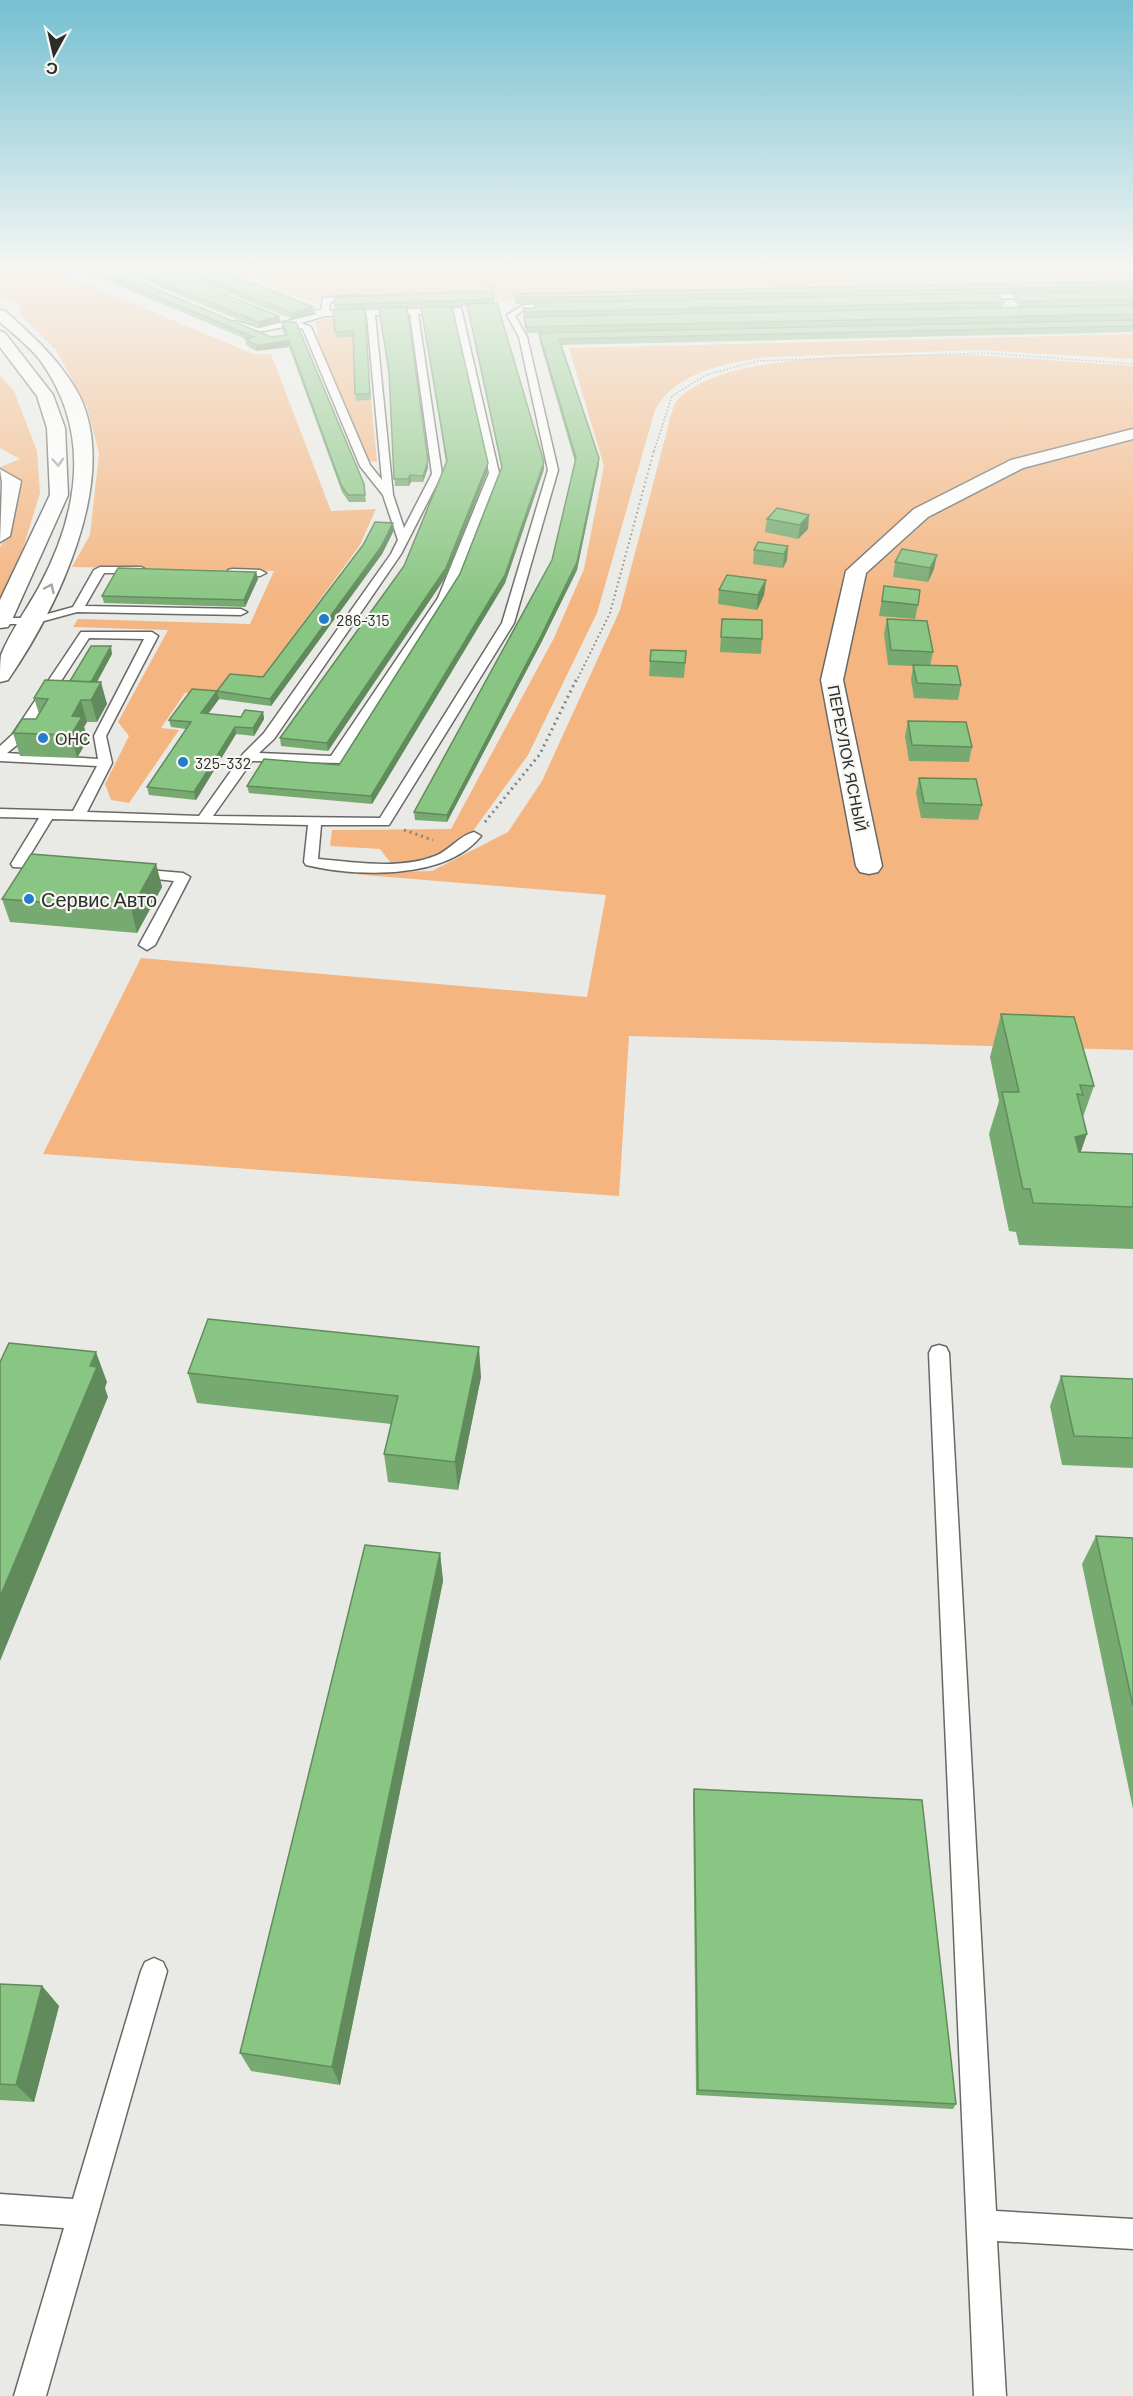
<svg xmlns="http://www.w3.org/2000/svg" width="1133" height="2396" viewBox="0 0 1133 2396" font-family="Barlow,sans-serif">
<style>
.green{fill:#f4b581}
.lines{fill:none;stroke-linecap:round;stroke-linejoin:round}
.service-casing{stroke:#686865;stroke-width:3}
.minor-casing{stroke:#686865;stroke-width:3}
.secondary-casing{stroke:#686865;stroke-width:3}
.path-far2{stroke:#858682;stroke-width:1.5;stroke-dasharray:1.5 2;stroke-linecap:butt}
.path-far1{stroke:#858682;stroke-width:2;stroke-dasharray:1.5 3;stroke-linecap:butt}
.path{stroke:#858682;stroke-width:3;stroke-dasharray:2 4;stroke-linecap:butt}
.service{fill:#fff;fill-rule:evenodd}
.minor{fill:#fff;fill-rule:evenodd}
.secondary{fill:#fff;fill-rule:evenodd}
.wall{fill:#77aa71;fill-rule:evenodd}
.shaded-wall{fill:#618b5c}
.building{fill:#8ac683;stroke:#618b5c;stroke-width:1.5}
.oneway{stroke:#a0a0a0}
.poi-dot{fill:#247cca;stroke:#f6f7f3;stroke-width:2}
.labels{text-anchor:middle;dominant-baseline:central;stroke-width:4.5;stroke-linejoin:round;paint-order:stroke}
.far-poi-label{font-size:16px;fill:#2d2d2b;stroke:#f6f7f3;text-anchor:start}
.far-street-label{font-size:16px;fill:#2d2d2b;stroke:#f6f7f3}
.poi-label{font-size:20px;fill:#2d2d2b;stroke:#f6f7f3;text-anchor:start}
</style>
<rect width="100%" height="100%" fill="#e9eae5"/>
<!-- green -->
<path class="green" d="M0,268h49l204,86h18l60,157 45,-2 -16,36 -100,136 -32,-3 -13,16 -30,-1 -24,35 18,2 -50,73 -18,-3 -6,-16 24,-48 -11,-14 50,-92 -95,-3 5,-8 172,5 24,-53 -202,-4 18,-32 9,-82 -12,-46 -31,-57 -36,-36 1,-9 -10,-6 -11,-1z
M225,268h908v18l-523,9 -114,6 -3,-8 -22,-1 -140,4 -11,3 -2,5z
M334,317l2,21 18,-1 2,64 15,-1 6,62 -9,-1 -49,-117 -3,-23z
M1133,334v25l-154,-9 -212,7c-38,5 -93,15 -112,53l-58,203 -69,142 -55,76 -21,19 -43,12h-19l-10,-13 -50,-3 2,-16 119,-1 103,-191 30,-69 20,-103 -35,-118z
M975,355l158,11v684l-504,-14 -10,160 -576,-42 98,-196 446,39 19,-102 -265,-22 91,-2 76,-39 34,-51 78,-171 48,-183c2,-8 4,-20 9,-26 43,-53 231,-45 298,-46z
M0,375l14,16 23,60 3,42 -26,85 -14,18v-49l14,-23 5,-45 -19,-12 20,-8 -20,-11z"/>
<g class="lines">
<defs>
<path id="service" d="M1038,294l3,4 -66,1 -4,-2 4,-2z
M358,295l3,4 -31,3 -1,9 132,-3 38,165 -49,125 -110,165 -88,-2 -39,55 167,2 122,-195 46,-153 -29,-133 -12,-22 16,-10 35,-1 3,4 -36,1 -10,7 12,21 31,133 -44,153 -125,202h-68l-3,34c37,3 82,11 117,-3 14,-5 25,-21 39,-24l7,4c-35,44 -125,41 -175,29l-2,-3 4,-37 -256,-6 -25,41 27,3v6l-41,-2 -2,-3 28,-46 -39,-1v-8l73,2 24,-45 -97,-5v-15l12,-11 69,-103h71l6,4 -52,100 6,27 -25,49 112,4 44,-62 21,-21 127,-179 7,-14 -15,-45 -23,-29 -57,-137c-27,-9 -42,14 -71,-6l4,-2 23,7 58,-14 -4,-3 8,-1 2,-12zM454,313l35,160 -51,125 -107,158 -72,-3 15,-14 127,-185 41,-80 -24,-160zM410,314l22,160 -28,54 -11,-33 -18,-180zM367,315l15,165 -12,-15 -59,-138 -10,-4 24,-7zM89,638l55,1 -50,97 4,23 -91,-6 15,-12z
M100,567h41l6,3 -6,3h-37l-19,33 156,3 6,3 -6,3 -164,-3 -44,12h-33l1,-6h32l40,-11 21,-37z
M232,569l28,1 6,3 -6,3 -32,-2v-4z
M136,869l47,4 7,4 -35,68 -8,5 -8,-5 35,-64 -43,-5 -2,-3 2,-3z
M939,1345l7,2 3,6 47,858 137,8v30l-136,-8 9,155h-32l-45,-1043 3,-6z
M154,1958l9,4 4,9 -121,425h-32l50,-168 -64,-4v-30l73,5 68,-228 4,-9z"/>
<path id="minor" d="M1133,429v10l-110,29 -95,49 -62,56 -23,107 39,186 -4,6 -9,2 -9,-2 -4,-6 -35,-186 25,-109 68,-62 97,-49z
M0,469l21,12 -11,55 -10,6 2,-59z"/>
<path id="secondary" d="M0,310l5,1c29,26 57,51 75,86 40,84 -24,213 -72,283l-8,2c0,-8 0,-20 1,-27 9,-23 26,-46 38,-68 40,-75 53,-155 1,-227 -11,-14 -27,-26 -40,-38z
M0,331l5,2 48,62 12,33 3,67 -57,127 -3,5 -8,1v-28l50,-105 -3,-67 -10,-32 -37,-49z"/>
</defs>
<!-- service casing -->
<use href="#service" class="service-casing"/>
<!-- minor casing -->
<use href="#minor" class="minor-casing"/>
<!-- secondary casing -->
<use href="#secondary" class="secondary-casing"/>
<!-- path-far2 -->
<path class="path-far2" d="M448,268l49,20 -11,5
M654,451l18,-55 34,-21 51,-14 228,-8 148,11"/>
<!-- path-far1 -->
<path class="path-far1" d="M576,682l34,-69 44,-163"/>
<!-- path -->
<path class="path" d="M485,822l55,-68 36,-74
M404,830l29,10"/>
<!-- service -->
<use href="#service" class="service"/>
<!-- minor -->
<use href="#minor" class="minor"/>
<!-- secondary -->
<use href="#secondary" class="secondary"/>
</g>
<!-- wall -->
<path class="wall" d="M76,268h30l165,69 14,-1 -3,-8v-6l82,162 2,18h-17l-7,-10 -53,-145 -33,4 -10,-6v-6z
M114,268h46l119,48 1,6 -21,6z
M166,268h48l100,45 -22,6z
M1133,281v39l-607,13 -2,-9 -1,-16h12v-4h-19l-1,-5v-5zM998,294h16l-1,5 6,8h-17l2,-5z
M334,297l160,2 1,4 49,159v7l-39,114 -133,221 -123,-11 -2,-7 92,-21 121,-191 42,-105 -35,-163 -17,1 38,156v7l-41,105 -119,176 -47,-5 -1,-8 124,-172 42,-103 -24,-155 -15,1 21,159 -5,14h-12l-2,4h-14l-6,-110 -10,-66h-14l6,90 -15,1 -2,-64 -18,1 -3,-27h2z
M1133,320v12l-572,13 38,113v6l-22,106 -36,73 -94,179 -32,-2 -1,-8 138,-252 23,-98 -36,-123v-6z
M809,515l-1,14 -10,10 -33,-7 2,-13z
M394,530l-12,24 -111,152 -52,-7 -11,15 33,3 22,-5 1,7 -10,17 -18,-2 -40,66 -47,-5 -2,-8 39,-58 -15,-2 -2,-7 23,-31 31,3 40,-15z
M788,546l-1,14 -4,8 -30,-4 1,-14z
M895,562l39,7 -6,13 -35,-5z
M256,572l2,7 -13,28 -141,-4 -2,-7z
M766,580l-2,15 -7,15 -39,-6 1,-14z
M884,586l34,19 -3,14 -36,-3z
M722,619l40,20 -1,15 -41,-2z
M887,619l46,33 -3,14 31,19 -3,15 -44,-2 -3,-18 2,-14 -25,-1 -4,-31z
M651,650l35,1 -2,27 -35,-2z
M112,654l-15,28 10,22 -10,18h-10l-3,5 4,12 -11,19 -57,-2 -7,-23 23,-14 3,-5 -5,-16 36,-17z
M908,721l64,26 -3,15 -60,-1 -4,-25z
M919,778l63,27 -4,15 -57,-2 -5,-25z
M156,864l6,23 -25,46 -127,-11 -8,-23z
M1001,1014l93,72 -11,31 -2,35 52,2v95l-114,-4 -3,-13 -7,-1 -20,-97 10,-33 -9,-44z
M188,1373l293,4 -23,113 -70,-8 -4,-28 7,-30 -194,-21z
M1061,1376l72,3v89l-71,-3 -12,-59z
M1096,1536l37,2v271l-51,-245z
M440,1553l3,28 -103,504 -89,-14 -11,-18z
M694,1789l262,315 -3,5 -257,-14 -3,-299z
M0,1984l42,2 17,20 -25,96 -34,-2z"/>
<!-- shaded-wall -->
<path class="shaded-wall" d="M313,307l1,6 -22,6v-6z
M279,316l1,6 -21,6 -1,-6z
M289,341v6l-33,4v-6z
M599,458v6l-22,106 -36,73 -94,179v-7z
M428,461v7l-5,14v-6z
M544,462v7l-39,114 -133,221 -1,-8z
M488,463v7l-41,105 -119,176 -1,-8z
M410,475l1,7 -2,4 -1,-7z
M809,515l-1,14 -10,10 2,-14z
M393,523l1,7 -12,24 -111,152 -1,-7z
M788,546l-1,14 -4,8 1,-14z
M937,555l-3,14 -6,13 2,-14z
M256,572l2,7 -13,28 -1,-7z
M766,580l-2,15 -7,15 1,-15z
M111,646l1,8 -20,37 -2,-8z
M101,682l6,22 -10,18 -6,-22z
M217,691l2,8 -16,22 -2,-8z
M81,700l6,22 -3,5 4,12 -11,19 -6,-23 1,-19z
M263,712l1,7 -10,17 -1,-8z
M235,727l1,7 -40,66 -2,-8z
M156,864l6,23 -25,46 -6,-24z
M1087,1134l-15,43 3,-40z
M479,1347l2,30 -23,113 -3,-28z
M96,1352l11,30 -2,6 3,9 -108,264v-64z
M440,1553l3,28 -103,504 -8,-18z
M42,1986l17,20 -25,96 -18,-17z"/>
<!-- building -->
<path class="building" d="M88,268h18l165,69 16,-2 -5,-13h14l68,162 1,11h-17l-7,-10 -52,-144 -33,4 -11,-6 9,-2z
M127,268h33l119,48 -21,6z
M179,268h35l99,39 -21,6z
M1133,281v5l-617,12 -1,-4z
M492,291l2,8 -159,6 -1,-8z
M1133,291v8l-113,2 -6,-8z
M997,293l7,9 -480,10 -1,-4h12v-5z
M497,303l47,159 -39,113 -134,221 -124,-10 17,-27 75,6 121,-191 42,-107 -35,-163z
M1133,305v9l-607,13 -2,-10z
M407,307l21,154 -5,15 -13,-1 -2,4h-14l-5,-107 -10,-64z
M421,307h31l36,156 -42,105 -119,175 -47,-5 124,-172 43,-105z
M365,308l5,86h-15l-2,-63 -18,1 -2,-21z
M1133,320v6l-574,13 40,119 -22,104 -36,74 -94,179 -33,-3 138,-252 24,-102 -37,-125z
M777,508l32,7 -9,10 -33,-6z
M375,522l18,1 -12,24 -111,152 -53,-8 13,-17 33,3 100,-132z
M758,542l30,4 -4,8 -30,-4z
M902,549l35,6 -7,13 -35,-6z
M118,568l138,4 -12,28 -142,-4z
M727,575l39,5 -8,15 -39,-5z
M884,586l36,4 -2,15 -36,-4z
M722,619l40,1v19l-41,-2z
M887,619l40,2 6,31 -42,-2z
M91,646h20l-20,36 -21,-1z
M651,650l35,1 -1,12 -35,-2z
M913,665l44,1 4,19 -44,-2z
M45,680l56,2 -10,18h-10l-9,16 10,1 -11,18 -58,-2 9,-14h14l12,-20 -14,-1z
M192,689l25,2 -16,22 40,4 4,-7 18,2 -10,16 -18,-1 -41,65 -47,-5 44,-65 -22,-2z
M908,721l58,1 6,25 -60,-2z
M919,778l57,1 6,26 -58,-2z
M31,854l125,10 -25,45 -129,-10z
M1001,1014l73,3 20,69 -14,-1 3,10 -6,-1 10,40 -12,3 4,15 54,2v53l-100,-4 -3,-14h-7l-21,-97h17z
M208,1319l271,28 -24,115 -71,-8 14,-58 -210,-23z
M9,1343l87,9 -6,14 7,1 -97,230v-235z
M1061,1376l72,3v59l-59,-2z
M1096,1536l37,2v168z
M365,1545l75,8 -108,514 -92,-14z
M694,1789l228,11 34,304 -258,-14z
M0,1984l42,2 -26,99 -16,-1z"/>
<!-- one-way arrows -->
<defs><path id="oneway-chevron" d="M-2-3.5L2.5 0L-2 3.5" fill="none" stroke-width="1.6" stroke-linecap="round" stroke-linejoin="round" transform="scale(1.5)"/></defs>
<g class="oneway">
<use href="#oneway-chevron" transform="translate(58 462) rotate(87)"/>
<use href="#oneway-chevron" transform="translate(50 588) rotate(-65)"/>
</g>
<!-- sky -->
<linearGradient id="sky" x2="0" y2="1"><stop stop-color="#75c0d1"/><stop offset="0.44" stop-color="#f5f6f3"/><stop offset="1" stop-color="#f5f6f3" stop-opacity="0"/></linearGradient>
<rect width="1133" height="604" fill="url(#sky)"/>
<!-- markers -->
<g class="poi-dot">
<circle cx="324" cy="619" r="6"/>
<circle cx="43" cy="738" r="6"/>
<circle cx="183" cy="762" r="6"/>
<circle cx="29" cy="899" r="6"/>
</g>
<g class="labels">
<!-- far-poi labels -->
<g class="far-poi-label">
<text x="336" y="619">286-315</text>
<text x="55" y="738">ОНС</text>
<text x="195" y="762">325-332</text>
</g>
<!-- far-street labels -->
<g class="far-street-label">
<text transform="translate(848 758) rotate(79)">ПЕРЕУЛОК ЯСНЫЙ</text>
</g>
<!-- poi labels -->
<g class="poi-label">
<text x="41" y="899">Сервис Авто</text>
</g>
</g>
<!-- north arrow -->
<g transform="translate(54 54) rotate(188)" stroke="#f6f7f3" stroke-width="4.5" paint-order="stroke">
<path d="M0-4.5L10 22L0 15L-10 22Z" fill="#2d2d2b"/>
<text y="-9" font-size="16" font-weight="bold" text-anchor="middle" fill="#2d2d2b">С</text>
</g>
</svg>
